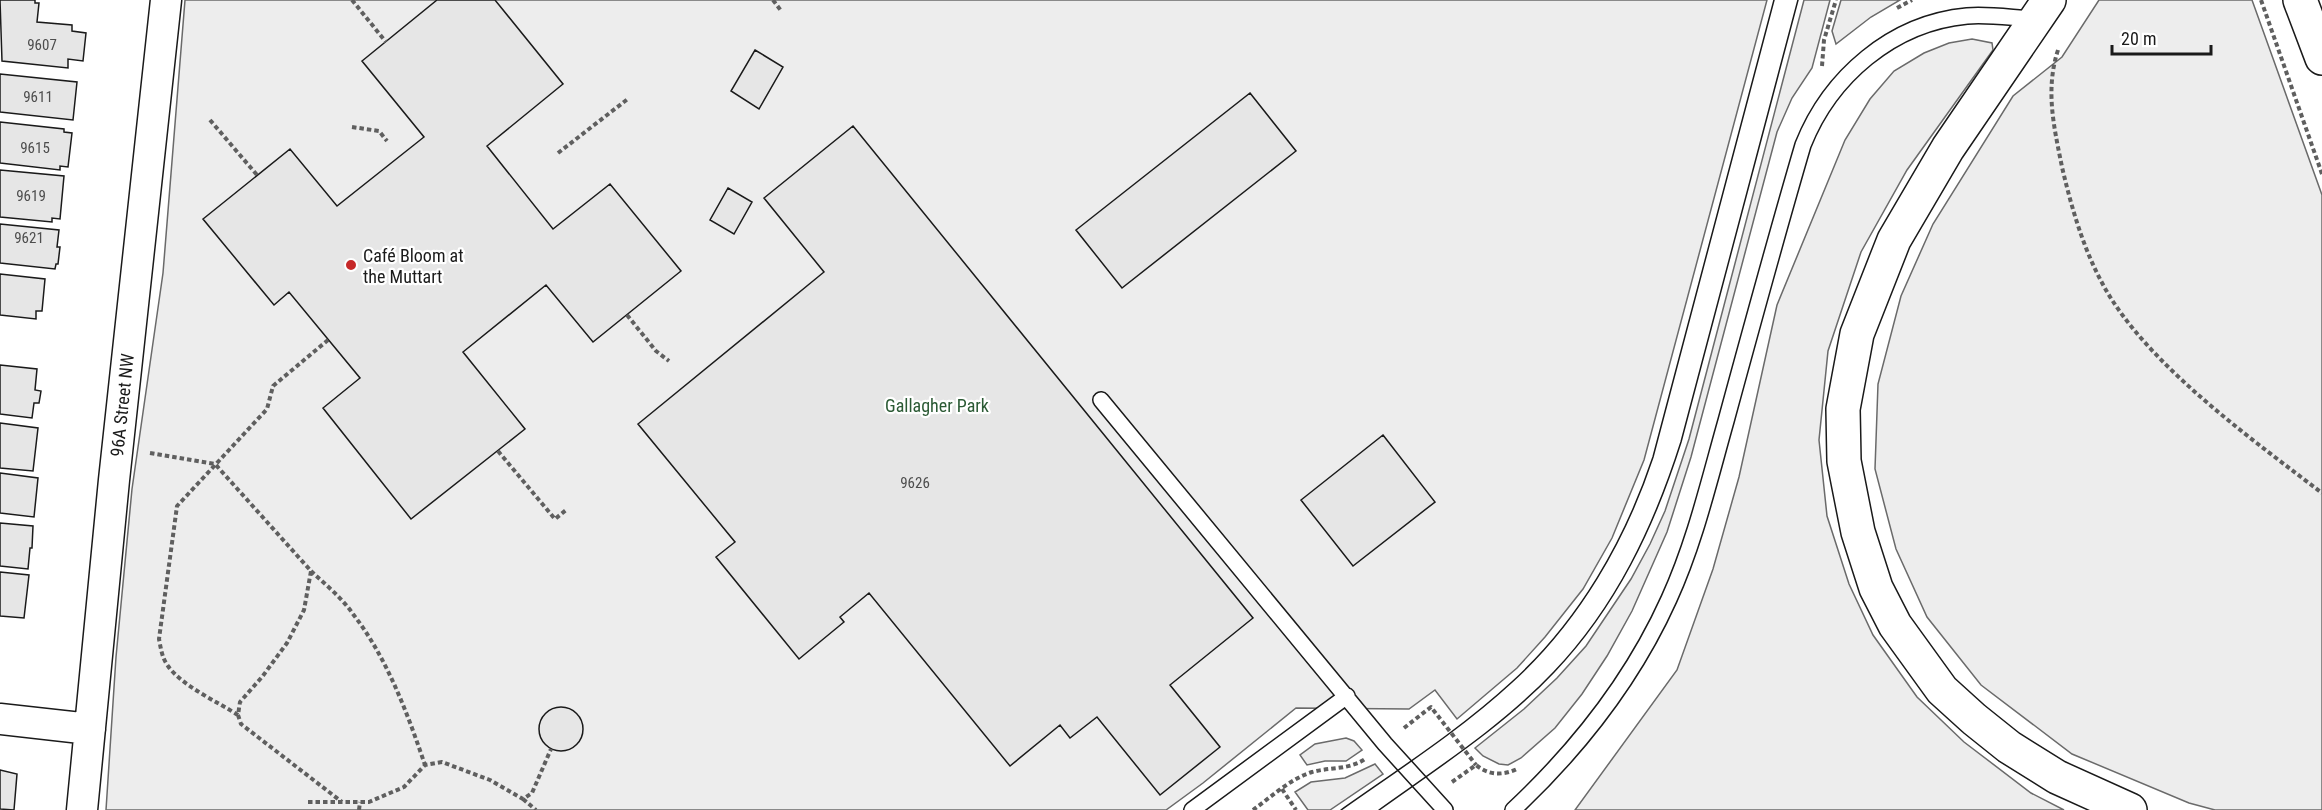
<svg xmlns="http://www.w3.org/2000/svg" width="2322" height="810" viewBox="0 0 2322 810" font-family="'Roboto Condensed',sans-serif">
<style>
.built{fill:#ededed;stroke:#6a6a6a;stroke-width:1.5}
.building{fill:#e6e6e6;stroke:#1a1a1a;stroke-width:1.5}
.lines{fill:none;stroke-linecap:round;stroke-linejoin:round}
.service-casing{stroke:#1a1a1a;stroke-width:18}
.minor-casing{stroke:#1a1a1a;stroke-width:33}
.secondary-casing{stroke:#1a1a1a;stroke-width:36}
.path{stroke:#5f5f5f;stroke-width:4;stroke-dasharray:4.5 3;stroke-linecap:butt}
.service{stroke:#fff;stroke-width:15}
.minor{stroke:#fff;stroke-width:30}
.secondary{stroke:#fff;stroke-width:33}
.tram{stroke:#1a1a1a;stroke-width:1.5}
.poi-dot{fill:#c62828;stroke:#fff;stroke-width:2}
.labels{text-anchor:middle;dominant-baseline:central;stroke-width:4.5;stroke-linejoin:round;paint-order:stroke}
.number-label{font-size:15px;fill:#4d4d4d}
.poi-label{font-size:18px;fill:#1a1a1a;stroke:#fff;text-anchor:start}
.street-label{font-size:18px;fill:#1a1a1a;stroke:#fff}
.park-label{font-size:18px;fill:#2b5a34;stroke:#fff}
</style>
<rect width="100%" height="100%" fill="#fff"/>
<!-- built -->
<path class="built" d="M185,0h1582l-123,460 -32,78 -29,51 -38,48 -28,31 -60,51 -22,-29 -26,19 -113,-1 -93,75 -37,27h-1060l10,-153 16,-168 31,-216z
M1804,0h26l-18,68 -20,30 -15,34 -86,325 -24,75 -35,79 -25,45 -25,38 -27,34 -34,30 -13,7 -9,-1 -16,-8 -8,-8 49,-39 33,-31 29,-32 45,-67 19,-35 15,-33 24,-72z
M1841,0h59l-29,17 -35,27 -4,-13z
M2099,0h153l70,195v615h-107l-26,-7 -117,-49 -91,-69 -54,-68 -31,-68 -21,-80 3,-85 23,-88 32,-72 80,-128 49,-39z
M1972,39l20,4 1,7 -86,120 -46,82 -33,99 -9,89 8,76 22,68 24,51 44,62 47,45 67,51 33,17h-489l102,-140 36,-101 26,-92 38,-172 68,-165 25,-41 24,-28 30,-18 25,-10z
M1346,738l8,3 8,9 -16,11h-21l-18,4 -7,-10 15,-11z
M1375,764l8,10 -53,36h-22l-13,-18 16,-10 34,-4z"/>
<!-- building -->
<path class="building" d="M0,0h35v3h4l-2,19 35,3v6l14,2 -3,28 -15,-2v9l-66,-7z
M437,0h58l68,84 -76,62 66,83 57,-45 71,87 -88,71 -47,-57 -83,67 62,77 -114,90 -88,-111 37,-30 -71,-86 -15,13 -71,-86 87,-70 47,57 87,-69 -62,-76z
M755,50l28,17 -24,42 -28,-18z
M0,74l77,8 -4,38 -73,-8z
M1250,93l46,58 -174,137 -46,-58z
M0,122l64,7v3l8,1 -4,34 -8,-1v4l-60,-7z
M853,126l400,492 -83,67 50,62 -60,48 -63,-78 -27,21 -10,-13 -50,41 -141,-173 -29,24 4,5 -45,37 -83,-102 19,-15 -97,-118 186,-152 -60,-74z
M853,126l400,492 -83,67 50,62 -60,48 -63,-78 -27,21 -10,-13 -50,41 -141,-173 -29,24 4,5 -45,37 -83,-102 19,-15 -97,-118 186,-152 -60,-74z
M0,170l64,6 -4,43 -8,-1v4l-52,-5z
M728,188l24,14 -18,32 -24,-14z
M0,224l59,6 -2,17h3l-2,17h-2l-1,5 -55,-6z
M0,274l45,5 -3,32h-6v8l-36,-4z
M0,365l37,4 -2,21 6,1 -2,12h-5l-2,15 -32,-4z
M0,423l38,5 -5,43 -33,-3z
M1383,435l52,67 -82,64 -52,-66z
M0,473l38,5 -4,39 -34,-4z
M0,523l33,3 -1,22h-2l-2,21 -28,-3z
M0,572l29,3 -5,43 -24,-2z
M539 729a22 22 0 1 1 44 0a22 22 0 1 1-44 0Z
M0,770l17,4 -3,36 -14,-1z"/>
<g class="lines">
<defs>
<path id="service" d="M1101,400l284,344 60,66
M1192,810l155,-114
M1513,810c64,-60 120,-131 156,-211 26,-57 40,-118 57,-178 25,-92 50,-184 77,-276 27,-68 89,-122 164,-129 21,-2 46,2 68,3"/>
<path id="minor" d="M0,719l90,10
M82,810l32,-330 52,-480"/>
<path id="secondary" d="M2049,0l-101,148 -54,92 -37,94 -14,75 1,52 14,71 18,56 19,37 47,65 32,29 35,28 48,30 73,33
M2300,0l22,58"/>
</defs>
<!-- service casing -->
<use href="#service" class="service-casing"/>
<!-- minor casing -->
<use href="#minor" class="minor-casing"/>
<!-- secondary casing -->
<use href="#secondary" class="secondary-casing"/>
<!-- path -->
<path class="path" d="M352,0l34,42
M773,0l9,12
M2261,0l61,174
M1897,8l15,-8
M2058,50c-13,40 -4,77 4,117 11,47 25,95 52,136 47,71 140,138 208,190
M1822,66l2,-26 12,-40
M210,120l47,55
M352,127l27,4 8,10
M558,153l71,-55
M627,315l29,36 13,10
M498,451l57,68 11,-9
M150,453l65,11 96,107 -7,39 -17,33 -25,34 -22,25 -2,13 3,9 101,78
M311,571c14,13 31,27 42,43 34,44 54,98 72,151
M238,715c-20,-13 -56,-29 -70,-49 -6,-8 -7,-17 -9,-27l18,-133 90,-97 6,-23 55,-46
M1404,728l27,-21 45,58
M1452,782l24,-17c12,10 26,11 41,4
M1282,789l14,21
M523,799l13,11
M308,802h61l35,-15 21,-22 17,-3 48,18 33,19 9,-6 19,-44
M359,810l1,-8
M1253,810c18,-13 37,-31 59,-38 18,-5 37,-2 53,-13"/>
<!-- service -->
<use href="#service" class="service"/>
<!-- minor -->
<use href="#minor" class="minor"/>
<!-- secondary -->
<use href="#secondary" class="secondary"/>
<!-- tram -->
<path class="tram" d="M1341,810c58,-41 119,-80 171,-128 67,-61 113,-141 141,-225l121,-457
M1379,810c60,-43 124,-84 175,-138 62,-65 100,-145 127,-230l117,-442"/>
</g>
<!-- markers -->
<circle class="poi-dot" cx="351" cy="265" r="6"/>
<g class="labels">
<!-- number labels -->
<g class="number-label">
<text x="42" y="45">9607</text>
<text x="38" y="97">9611</text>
<text x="35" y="148">9615</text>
<text x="31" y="196">9619</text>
<text x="29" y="238">9621</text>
<text x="915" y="483">9626</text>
</g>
<!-- poi labels -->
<g class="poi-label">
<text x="363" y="255">Café Bloom at<tspan x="363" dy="21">the Muttart</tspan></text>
</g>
<!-- street labels -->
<g class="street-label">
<text transform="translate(122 405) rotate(-84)">96A Street NW</text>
</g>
<!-- park labels -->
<g class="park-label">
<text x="937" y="405">Gallagher Park</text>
</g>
</g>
<!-- scale -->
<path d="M2112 45v9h99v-9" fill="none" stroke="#1a1a1a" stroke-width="3"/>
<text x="2121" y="45" font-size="18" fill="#1a1a1a" stroke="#ffffff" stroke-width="4.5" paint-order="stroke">20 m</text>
</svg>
